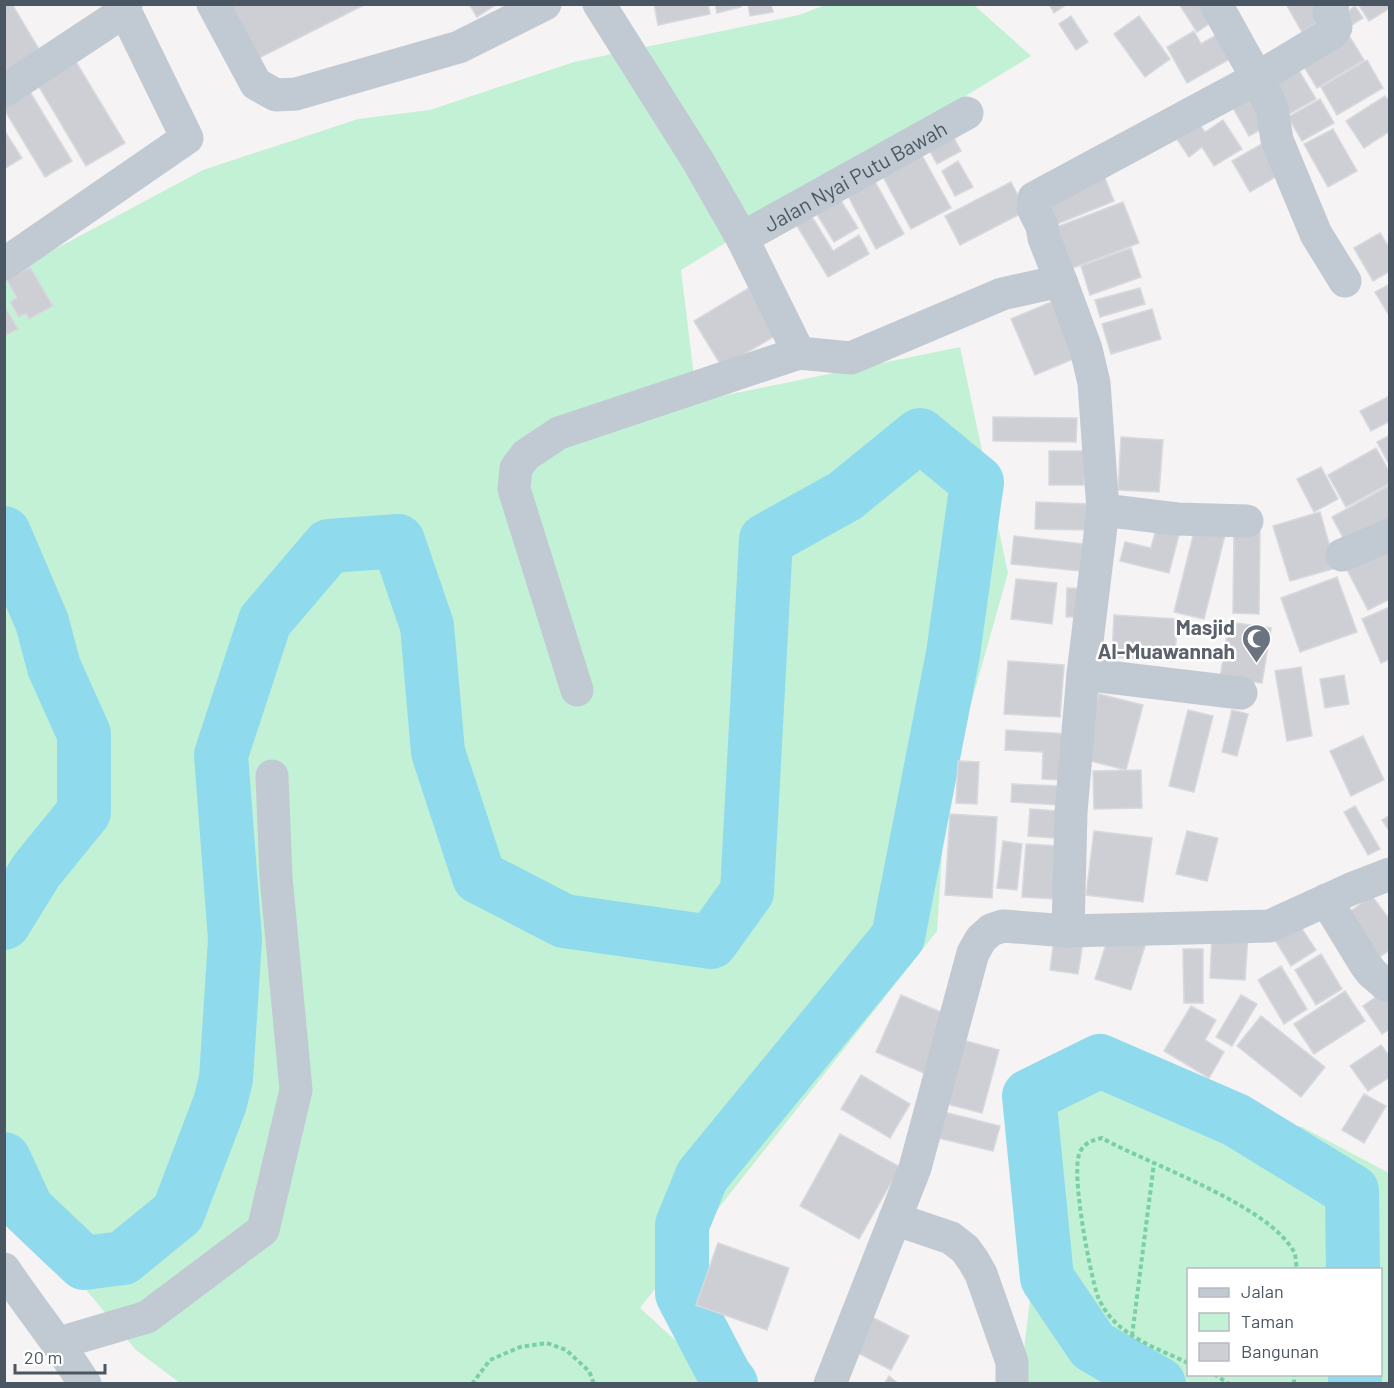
<svg xmlns="http://www.w3.org/2000/svg" width="1394" height="1388" viewBox="0 0 1394 1388" font-family="Barlow,sans-serif">
<style>
.green{fill:#c3f1d5;fill-rule:evenodd}
.lines{fill:none;stroke-linecap:round;stroke-linejoin:round}
.river{stroke:#90daee;stroke-width:54}
.building{fill:#cdcfd5;stroke:#d7d9de;stroke-width:1.5}
.path{stroke:#7ad0a6;stroke-width:4;stroke-dasharray:4.5 3;stroke-linecap:butt}
.minor{stroke:#c1cad2;stroke-width:33}
.labels{text-anchor:middle;dominant-baseline:central;stroke-width:5;stroke-linejoin:round;paint-order:stroke}
.street-label{font-size:21px;fill:#4a5661;stroke:#fff}
.worship-label{font-size:21px;font-weight:bold;fill:#5b616d;stroke:#fff;text-anchor:end}
</style>
<rect width="100%" height="100%" fill="#f5f3f3"/>
<!-- green -->
<path class="green" d="M825,5h149l57,51 -350,214 16,131 263,-54 48,226 -62,219 -9,139 -297,377 82,75h-542l-44,-33 -120,-145 -11,-29 -1,-439 2,-2 -2,-1 1,-458 198,-106 155,-51 72,-9 144,-48 225,-47z
M1057,1071l245,56 87,46v210l-369,1zM1188,1270h192v104h-192z"/>
<g class="lines">
<!-- river -->
<path class="river" d="M4,533l38,89 12,45 30,67v78l-48,59 -32,52
M4,1159l23,50 57,54 39,-5 55,-45 42,-110 6,-24 9,-140 -14,-184 44,-134 64,-75 69,-5 29,85 11,126 41,125 85,44 147,21 36,-50 19,-352 79,-44 75,-61 57,47 -24,172 -55,283 -196,239 -20,49v69l43,82 6,8
M1355,1374v10
M1159,1384l-66,-38 -46,-68 -18,-182 71,-35 136,59 116,71 1,79"/>
</g>
<!-- building -->
<path class="building" d="M8,4h4l28,47 -36,21v-65z
M220,4h146l-117,59z
M469,4h28l-20,13z
M654,4h54l2,10 -52,11z
M715,4h26v3l-24,6z
M748,4h23l2,8 -23,4z
M1049,4h18l-13,9z
M1179,4h28l9,15 -19,13z
M1286,4h35l7,12 -26,16z
M1358,4h32v4l-21,13z
M1355,6l8,12 -11,7 -7,-12z
M1071,16l17,26 -12,8 -17,-26z
M1139,16l31,43 -25,18 -31,-43z
M1345,29l19,31 -47,28 -19,-31z
M1194,31l7,13 22,-13 14,24 -50,28 -20,-36z
M73,57l52,86 -39,23 -51,-86z
M1292,59l24,40 -27,15 -23,-40z
M1367,60l16,28 -46,27 -16,-28z
M27,87l45,74 -27,16 -41,-68v-9z
M1253,87l20,36 -24,13 -20,-35z
M1385,96l5,6v29l-26,17 -18,-27z
M1320,99l14,24 -32,18 -14,-24z
M1194,117l11,15 18,-12 19,29 -28,17 -12,-19 -13,10 -17,-25z
M949,129l12,22 -24,13 -12,-22z
M1333,129l24,42 -29,16 -24,-43z
M4,130l18,28 -18,11z
M1267,141l17,31 -34,20 -18,-31z
M919,150l32,58 -40,21 -31,-58z
M958,161l15,26 -18,9 -13,-25z
M1102,171l12,30 -57,23 -13,-30z
M872,176l32,58 -28,15 -31,-59z
M1011,182l15,29 -66,34 -15,-29z
M833,188l25,40 -24,14 -24,-39z
M1123,202l16,41 -69,26 -16,-41z
M809,212l24,39 26,-16 10,19 -41,23 -34,-56z
M1380,233l10,16v22l-17,10 -19,-33z
M1131,248l10,29 -51,18 -9,-29z
M30,267l23,39 -24,13 -3,-6 -7,4 -9,-15 7,-4 -10,-18z
M757,283l28,47 -63,37 -28,-46z
M1390,284v33l-15,-25z
M1140,288l5,16 -45,13 -5,-17z
M1056,300l24,56 -45,19 -24,-56z
M4,305l14,24 -14,7z
M1152,309l9,30 -50,15 -9,-30z
M1390,396v25l-19,10 -11,-20z
M993,417l84,1 -1,24 -83,-1z
M1390,435v26l-2,1 -11,-20z
M1121,437l42,3 -4,52 -41,-2z
M1376,448l14,25v10l-44,24 -18,-32z
M1049,451h36l-1,34h-35z
M1321,467l17,32 -24,13 -17,-33z
M1390,485v37l-43,23 -15,-28z
M1036,502l54,2 -1,26 -54,-1z
M1320,512l16,56 -46,13 -17,-55z
M1158,521l23,6 -12,46 -49,-12 5,-19 26,6z
M1196,524l30,7 -22,88 -30,-7z
M1234,532h26l-1,82 -26,-1z
M1014,536l69,8 -3,27 -69,-7z
M1390,538v61l-22,11 -25,-48z
M1337,577l20,55 -57,20 -19,-54z
M1016,579l41,4 -5,41 -41,-5z
M1067,588l23,1 -1,28h-23z
M1390,607v52l-9,4 -19,-44z
M1114,615l63,4 -2,42 -63,-4z
M1229,622l42,6 -9,55 -42,-5z
M1008,661l56,4 -4,52 -56,-3z
M1301,667l11,69 -25,5 -12,-70z
M1344,675l5,29 -24,4 -5,-29z
M1099,694l44,11 -17,65 -43,-11z
M1188,710l25,6 -19,76 -25,-6z
M1232,710l16,4 -11,42 -15,-4z
M1006,730l63,4 -4,46 -23,-1 1,-27 -38,-2z
M1363,736l21,44 -33,16 -21,-45z
M958,761l21,1 -2,42 -21,-1z
M1141,770l1,38 -48,1 -1,-38z
M1012,784l48,2 -2,19 -47,-3z
M1355,806l25,43 -12,6 -24,-43z
M1030,809l39,3 -2,27 -39,-3z
M950,814l47,3 -5,81 -47,-3z
M1390,815v17l-8,-12z
M1094,831l58,7 -9,64 -57,-7z
M1187,831l31,7 -11,43 -31,-7z
M1003,841l19,3 -5,46 -20,-2z
M1026,844l34,2 -4,53 -34,-2z
M1372,896l18,24v30l-14,9 -31,-44z
M1296,920l20,30 -25,16 -19,-31z
M1055,932l29,4 -6,38 -28,-4z
M1110,932l36,11 -15,47 -36,-11z
M1212,935l36,1 -3,44 -35,-2z
M1183,949h20v54h-19z
M1321,954l21,35 -26,16 -21,-35z
M1281,966l26,43 -23,15 -26,-44z
M1390,987v42l-8,5 -19,-28z
M1345,991l20,30 -51,33 -20,-30z
M901,995l51,22 -26,57 -50,-22z
M1241,995l16,9 -25,42 -16,-9z
M1191,1006l25,14 -11,20 19,12 -15,26 -45,-27z
M1261,1016l64,51 -24,30 -64,-51z
M959,1039l40,11 -17,63 -39,-10z
M1381,1045l9,12v20l-22,14 -18,-25z
M861,1075l49,29 -20,34 -49,-29z
M1364,1094l22,12 -22,37 -22,-13z
M944,1112l56,14 -7,25 -55,-13z
M840,1134l60,33 -41,72 -59,-33z
M718,1243l71,25 -22,62 -71,-25z
M870,1316l39,20 -18,34 -39,-20z
M889,1376l10,8h-15z"/>
<g class="lines">
<!-- path -->
<path class="path" d="M1132,1336l22,-173
M1188,1363c-25,-12 -55,-22 -75,-43 -6,-6 -12,-16 -15,-23 -8,-23 -28,-126 -18,-145 4,-9 13,-12 22,-14 48,27 167,67 192,114 2,4 2,12 3,18
M1214,1374l15,10
M472,1384l18,-24 30,-13 27,-4 19,7 23,21 5,13
M1294,1384v-10"/>
<!-- minor -->
<g class="minor">
<path d="M213,4l43,80 20,11 20,-1 163,-47 86,-43"/>
<path d="M599,4l99,157 44,77 57,115"/>
<path d="M1216,4l41,74 15,30 5,32 39,94 29,47"/>
<path d="M4,91l121,-80"/>
<path id="s1" d="M742,238l225,-125"/>
<path d="M4,264l183,-126 -62,-127 1,-7"/>
<path d="M1062,284l-18,-46 -2,-12 -9,-18 1,-10 223,-120 75,-45 4,-6 -2,-8 -5,-6 4,-9"/>
<path d="M1103,510l74,9 70,2"/>
<path d="M1342,555l48,-20"/>
<path d="M1083,674l158,19"/>
<path d="M577,690l-63,-201 2,-21 10,-13 33,-22 240,-80 52,5 151,-64 45,-10h15l24,65 8,34 9,127 -20,164 -12,138 -3,119"/>
<path d="M1326,900l39,64 7,9 14,12"/>
<path d="M895,1219l56,19 14,11 8,11 8,14 31,88v22"/>
<path d="M4,1269c26,39 56,75 81,115"/>
<path d="M59,1343l88,-26 116,-87 33,-140 -20,-213 -4,-101"/>
<path d="M830,1384l85,-216 58,-215 8,-14 10,-9 12,-4 65,5 202,-5 81,-37 39,-15"/>
</g>
</g>
<!-- icons -->
<defs>
<symbol id="mosque-pin" viewBox="-11 -11 22 30"><path d="M0 17L-7.5 6A9.5 9.5 0 1 1 7.5 6Z" fill="#6b7280" stroke="#fff"/><path d="M3.5-4.9A6 6 0 1 0 3.5 4.9A5 5 0 1 1 3.5-4.9Z" fill="#fff"/></symbol>
</defs>
<g fill-rule="evenodd">
<use href="#mosque-pin" x="1240" y="622" width="33" height="45"/>
</g>
<g class="labels">
<!-- street labels -->
<g class="street-label">
<text stroke="none"><textPath href="#s1" startOffset="129">Jalan Nyai Putu Bawah</textPath></text>
</g>
<!-- worship labels -->
<g class="worship-label">
<text x="1235" y="626">Masjid<tspan x="1235" dy="24">Al-Muawannah</tspan></text>
</g>
</g>
<!-- border -->
<rect width="1394" height="1388" fill="none" stroke="#4a5661" stroke-width="12"/>
<!-- legend -->
<rect x="1187" y="1268" width="195" height="108" fill="#ffffff" stroke="#b7bbc0" stroke-width="1.5"/>
<rect x="1199" y="1288" width="30" height="9" fill="#c1cad2" stroke="#b7bbc0" stroke-width="1.5"/>
<text x="1241" y="1298" font-size="18" fill="#4a5661">Jalan</text>
<rect x="1199" y="1313" width="30" height="18" fill="#c3f1d5" stroke="#b7bbc0" stroke-width="1.5"/>
<text x="1241" y="1328" font-size="18" fill="#4a5661">Taman</text>
<rect x="1199" y="1343" width="30" height="18" fill="#cdcfd5" stroke="#b7bbc0" stroke-width="1.5"/>
<text x="1241" y="1358" font-size="18" fill="#4a5661">Bangunan</text>
<!-- scale -->
<path d="M15 1364v9h90v-9" fill="none" stroke="#4a5661" stroke-width="3"/>
<text x="24" y="1364" font-size="18" fill="#4a5661" stroke="#ffffff" stroke-width="4.5" paint-order="stroke">20 m</text>
</svg>
